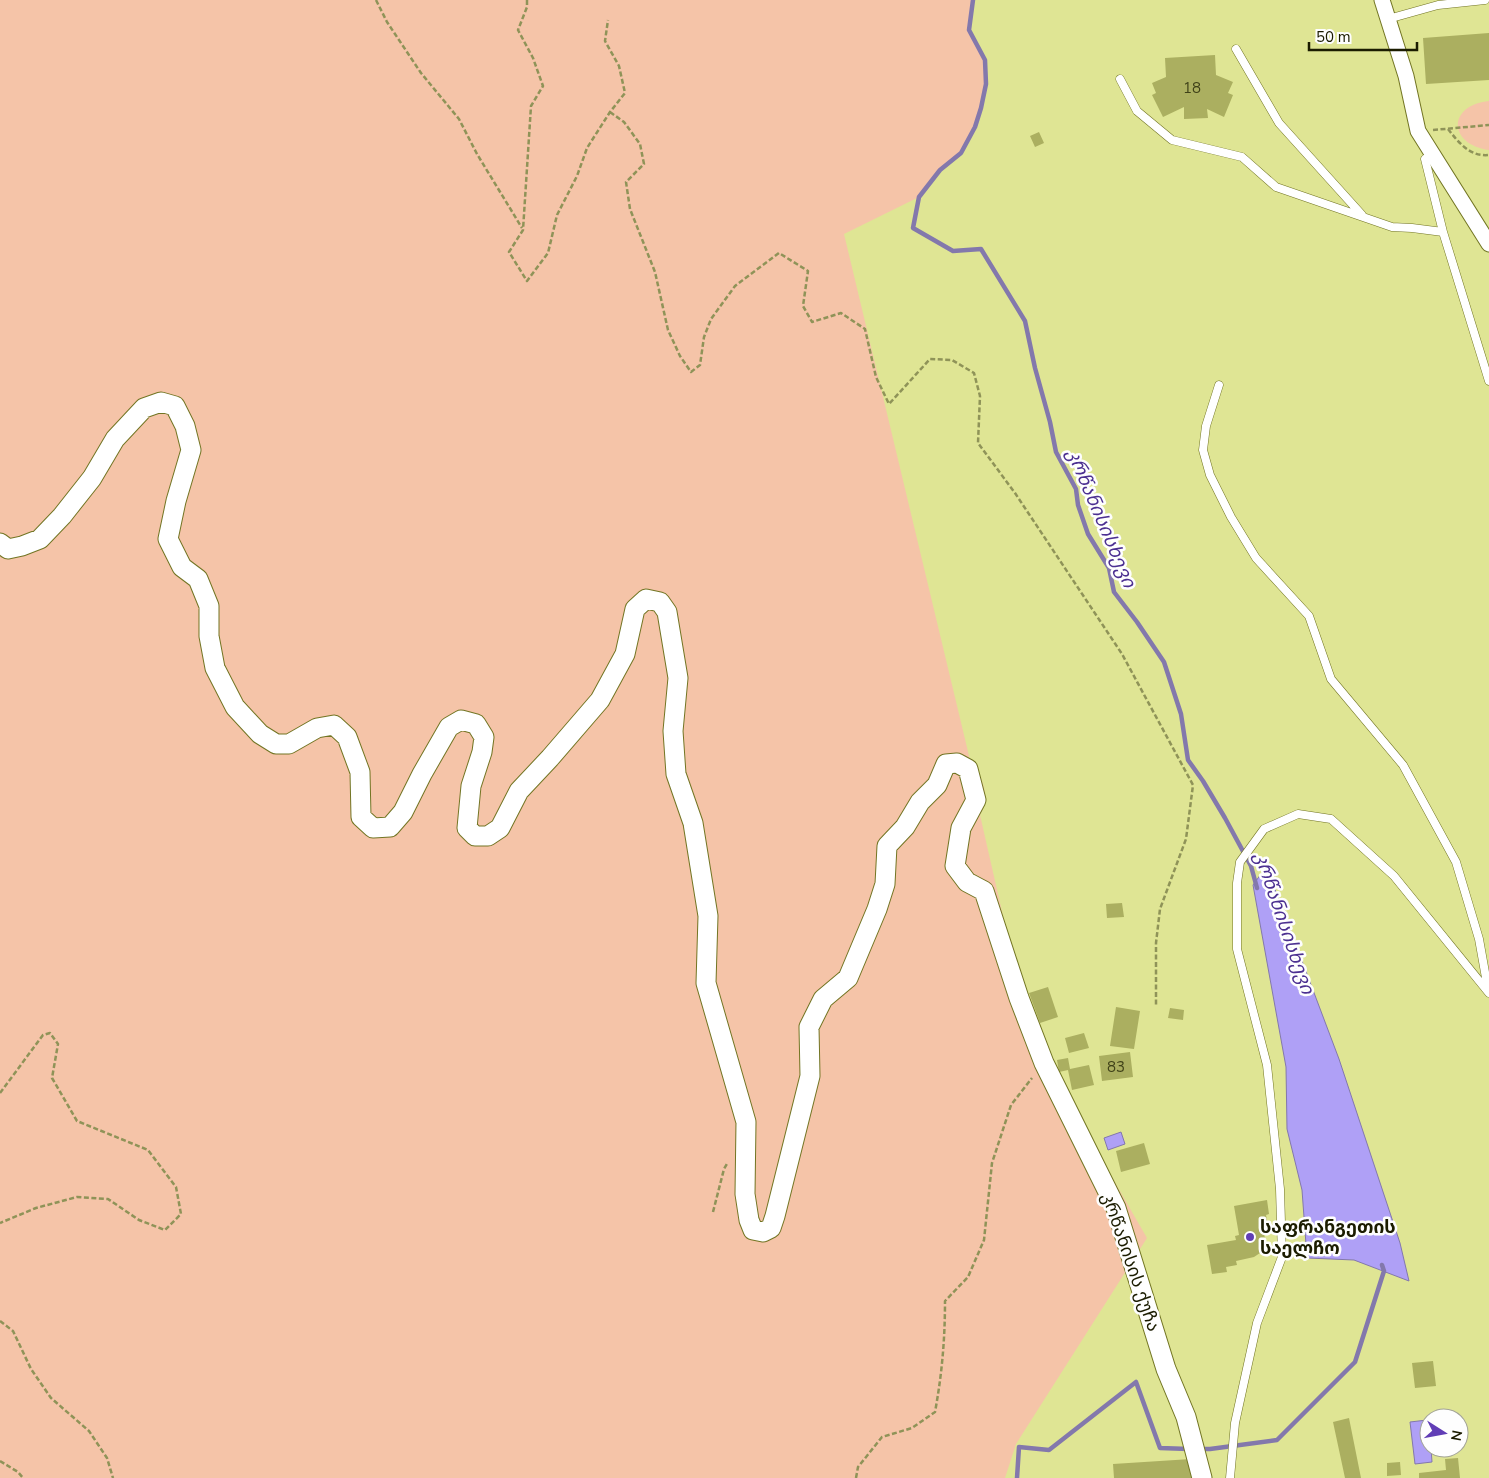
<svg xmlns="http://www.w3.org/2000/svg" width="1489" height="1478" viewBox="0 0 1489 1478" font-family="'Nunito Sans','Noto Sans Georgian',sans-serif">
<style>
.green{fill:#f5c4a8}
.water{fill:#afa0f6;stroke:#8378ac}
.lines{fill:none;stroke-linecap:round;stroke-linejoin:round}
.stream{stroke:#8378ac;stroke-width:4.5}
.building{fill:#abaf60}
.service-casing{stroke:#727523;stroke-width:9}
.minor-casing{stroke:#727523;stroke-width:17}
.tertiary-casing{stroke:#727523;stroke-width:21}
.path{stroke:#8f9358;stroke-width:2.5;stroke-dasharray:5 2.5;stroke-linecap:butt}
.service{stroke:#fff;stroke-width:8}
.minor{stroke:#fff;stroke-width:15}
.tertiary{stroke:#fff;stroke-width:19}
.poi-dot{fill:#613eb6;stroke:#fefefe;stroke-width:2}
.labels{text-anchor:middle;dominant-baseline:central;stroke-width:5;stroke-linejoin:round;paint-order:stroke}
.number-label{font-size:15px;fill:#3f4118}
.poi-label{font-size:18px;font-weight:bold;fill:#1b1c00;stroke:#fefefe;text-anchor:start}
.street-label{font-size:18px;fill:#1b1c00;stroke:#fefefe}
.water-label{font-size:19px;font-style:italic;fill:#4c3091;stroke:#fefefe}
</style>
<rect width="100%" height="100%" fill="#dfe594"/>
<!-- green -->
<path class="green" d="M0,0h973l-4,30 16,30 1,24 -11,43 -14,26 -21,17 -21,27 -75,37 126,526c9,11 17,28 15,43 -1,4 -3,8 -5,12l38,167 39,100 90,156 -131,206 -11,34h-1005z
M1489,101v49c-42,-6 -41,-45 0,-49z"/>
<!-- water -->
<path class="water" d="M1261,874l12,10 66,175 61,184 9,38 -55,-21 -47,-2 -5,-68 -15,-61 -1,-62 -33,-182z
M1121,1132l4,12 -17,6 -4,-12z
M1427,1420l2,28h2l1,14 -17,2 -5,-42z"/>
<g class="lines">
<!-- stream -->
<path class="stream" d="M973,0l-4,30 16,30 1,24 -5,24 -6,19 -14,26 -21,17 -21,27 -6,31 40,23 28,-2 44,72 10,47 15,54 6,30 20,37 2,16 10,29 21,34 5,24 23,30 27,40 17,52 7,46 15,21 22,37 26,48 6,22
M1199,1449h11l67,-9 78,-78 29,-91 -2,-6
M1017,1478l2,-31 30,3 87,-68 24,66 29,1"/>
</g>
<!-- building -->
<path class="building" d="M1489,33v47l-63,4 -3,-46z
M1215,55l1,20 17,7 -5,11 5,2 -9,22 -17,-8 1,9 -24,1v-12l-21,10 -11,-22 4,-2 -4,-10 14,-6 -1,-19z
M1039,132l5,11 -9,4 -5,-11z
M1122,903l2,14 -17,1 -1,-14z
M1048,987l10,30 -18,6 -11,-30z
M1116,1007l24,4 -6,38 -24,-3z
M1170,1008l14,2 -1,10 -15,-2z
M1084,1033l5,15 -20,5 -4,-15z
M1130,1052l3,25 -31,4 -3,-25z
M1068,1058l2,11 19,-4 5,20 -22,5 -4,-20 -9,2 -2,-12z
M1144,1143l6,21 -29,8 -5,-21z
M1267,1200l2,14 -3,1 2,10 -5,1 2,13 -1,8 -4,6 -6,4 -18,4 1,4 -11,2 1,5 -15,2 -5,-29 29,-5 -1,-4 4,-1 -5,-29z
M1433,1361l3,25 -21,2 -3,-25z
M1349,1418l12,60h-16l-12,-56z
M1458,1458l2,20h-41v-5l27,-3 -1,-11z
M1191,1459l1,19h-78l-1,-14z
M1400,1462l1,13 -14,1v-13z"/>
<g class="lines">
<defs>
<path id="service" d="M1388,19l50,-14 47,-5
M1236,49l43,74 83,92
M1120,79l17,32 35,29 70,17 34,30 116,40 20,1 31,4 -18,-73 8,-5
M1443,232l46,149
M1219,385l-13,41 -3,24 7,25 21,42 25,41 53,58 22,63 72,86 53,97 23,77 9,50
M1230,1478l5,-55 22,-100 25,-66 -2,-68 -13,-124 -30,-116v-66l3,-21 24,-33 34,-15 33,5 63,57 95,117"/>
<path id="minor" d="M1382,0l24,76 12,55 71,113"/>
<path id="tertiary" d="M0,543l8,6 14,-3 18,-7 22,-23 30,-38 23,-39 29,-31 17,-6 14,4 10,20 6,24 -15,51 -8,38 14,28 16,12 11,27v30l6,32 20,39 25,27 16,10h13l28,-16 17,-3 13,12 13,35 1,45 12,11 17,-1 13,-15 19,-38 27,-47 12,-7 15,4 8,13 -2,15 -11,34 -4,42 8,8h13l12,-8 19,-37 31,-33 50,-58 25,-46 10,-45 11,-10 14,3 7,10 11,66 -5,53 3,43 17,49 15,93 -2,67 40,139 -1,72 4,26 4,10 10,2 8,-4 4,-12 35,-140 -1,-49 14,-28 25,-21 29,-69 8,-25 2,-38 18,-19 15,-25 17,-17 9,-21 11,-1 11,6 8,31 -15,28 -6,38 12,16 17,9 35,107 25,65 72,145 50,161 20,48 16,61"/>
</defs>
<!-- service casing -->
<use href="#service" class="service-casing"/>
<!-- minor casing -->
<use href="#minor" class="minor-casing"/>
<!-- tertiary casing -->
<use href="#tertiary" class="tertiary-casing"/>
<!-- path -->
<path class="path" d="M376,0l11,22 34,51 38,46 18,35 45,74
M527,0v7l-9,23 15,28 10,28 -12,20 -8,124 -14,22 18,29 21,-28 9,-38 20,-39 10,-28 23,-36 15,-19 -6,-27 -14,-25 3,-21
M610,112l14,10 16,22 4,20 -18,18 4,27 25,63 13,58 12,26 11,16 9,-7 4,-28 7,-18 24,-33 44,-33 29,18 -5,35 9,16 29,-9 24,16 11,48 13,27 41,-45 22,1 22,13 6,23 -2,47 37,50 107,161 71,131 -7,54 -26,70 -4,34v62
M1448,129c11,14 22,28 41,26
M1433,130l56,-5
M0,1093l43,-58 7,-2 8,11 -6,34 25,43 71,29 28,37 5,27 -16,16 -26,-10 -31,-21 -31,-2 -41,11 -36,15
M713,1212l11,-43 4,-7
M0,1321l13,10 18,38 20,29 38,33 18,27 6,20
M0,1461l18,11 5,6
M856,1478l2,-11 24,-30 30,-9 23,-16c7,-38 10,-73 10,-111l23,-24 16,-37 8,-77 19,-58 21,-27"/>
<!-- service -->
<use href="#service" class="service"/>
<!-- minor -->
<use href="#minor" class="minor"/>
<!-- tertiary -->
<use href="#tertiary" class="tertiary"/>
</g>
<!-- markers -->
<circle class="poi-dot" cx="1250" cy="1237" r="5"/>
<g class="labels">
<!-- number labels -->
<g class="number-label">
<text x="1192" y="88">18</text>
<text x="1116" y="1067">83</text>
</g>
<!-- poi labels -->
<g class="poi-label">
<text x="1260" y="1227">საფრანგეთის<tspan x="1260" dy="21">საელჩო</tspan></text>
</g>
<!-- street labels -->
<g class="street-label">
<text transform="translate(1131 1262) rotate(71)">კრწანისის ქუჩა</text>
</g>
<!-- water labels -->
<g class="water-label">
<text transform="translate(1101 518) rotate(67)">კრწანისისხევი</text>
<text transform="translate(1284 923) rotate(71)">კრწანისისხევი</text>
</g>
</g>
<!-- north arrow -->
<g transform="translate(1444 1433) rotate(101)"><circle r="24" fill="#fefefe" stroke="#a3a498"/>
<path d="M0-4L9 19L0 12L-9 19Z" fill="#613eb6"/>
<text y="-8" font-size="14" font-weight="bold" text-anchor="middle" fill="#1b1c00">N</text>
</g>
<!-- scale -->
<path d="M1309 42v8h108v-8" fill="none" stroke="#1b1c00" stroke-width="2.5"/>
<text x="1316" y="42" font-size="15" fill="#1b1c00" stroke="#fefefe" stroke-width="4" paint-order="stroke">50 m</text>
</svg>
